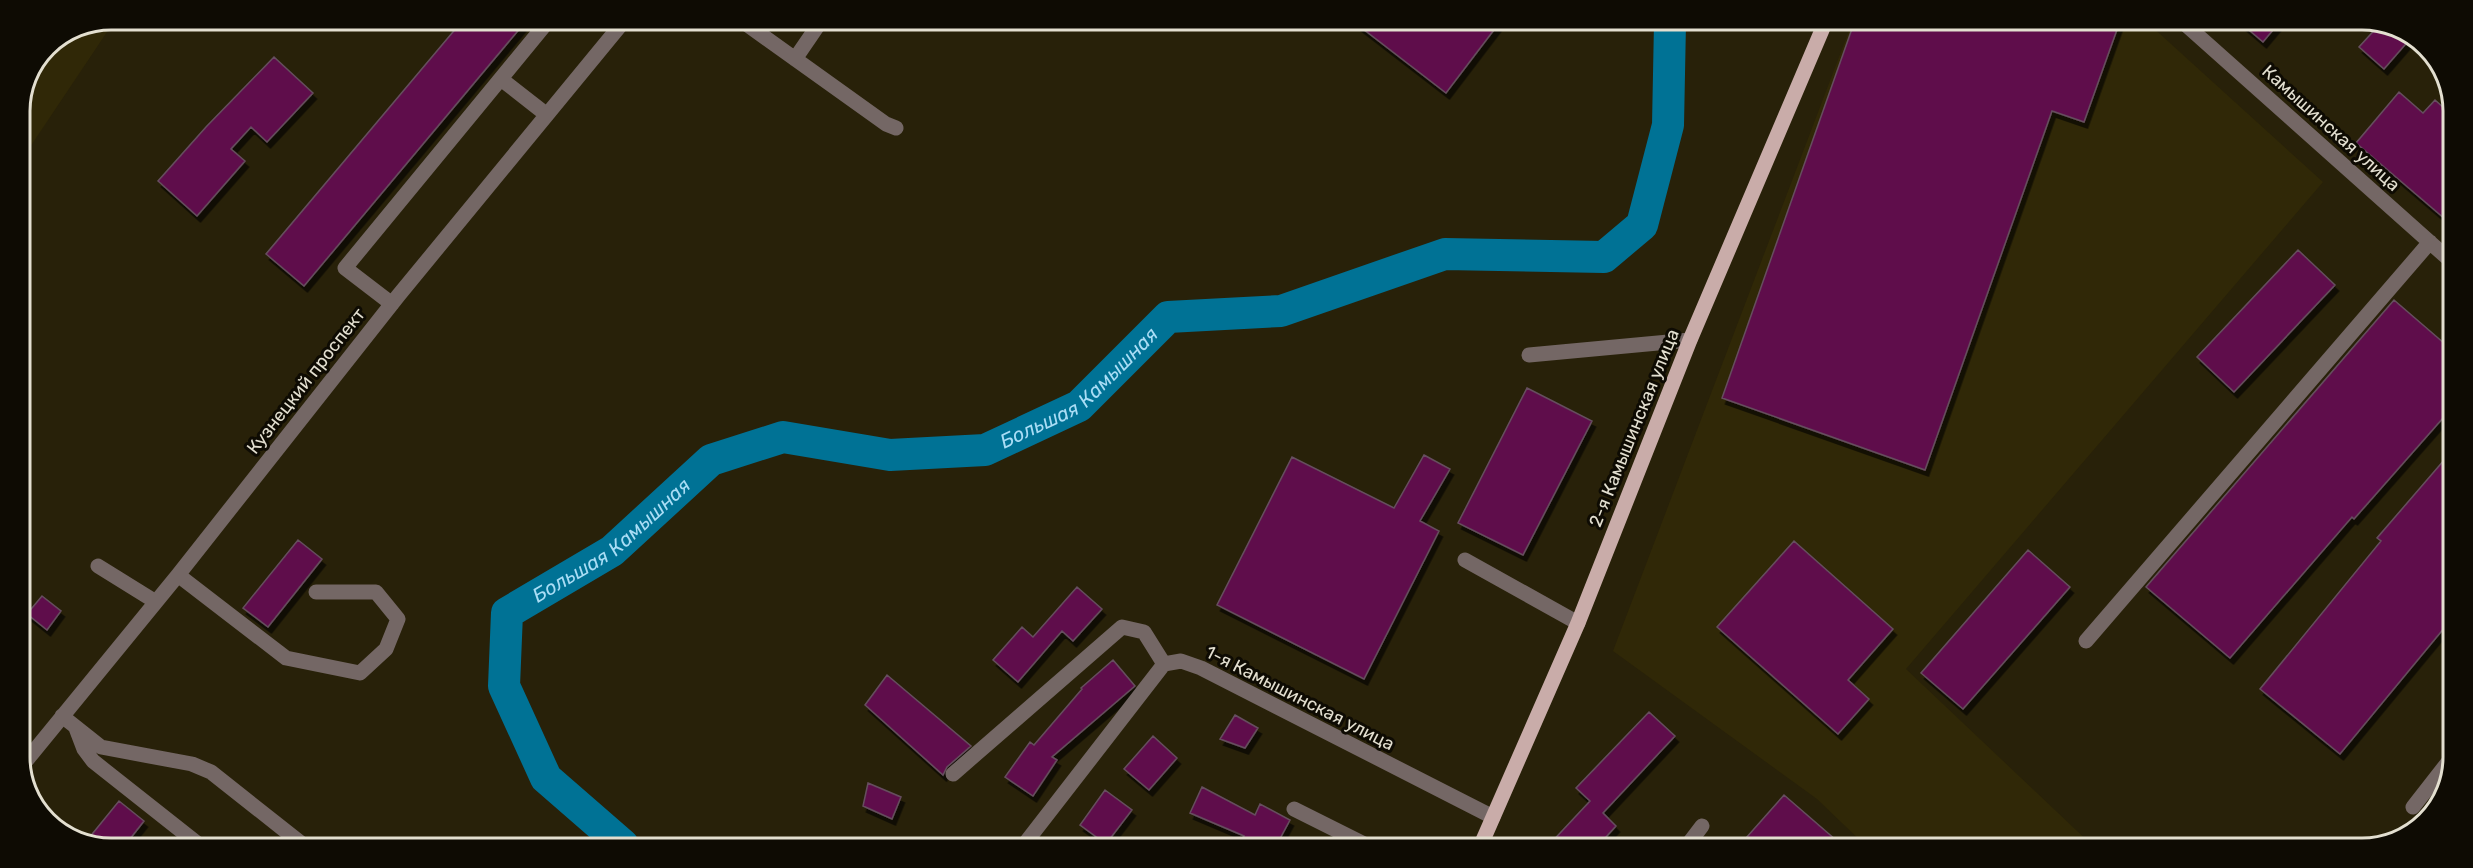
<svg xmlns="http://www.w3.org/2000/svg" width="2473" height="868" viewBox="0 0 2473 868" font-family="Rubik,sans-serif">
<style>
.built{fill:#302807}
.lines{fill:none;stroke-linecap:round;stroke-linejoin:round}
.river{stroke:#007295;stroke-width:32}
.building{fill:#5e114c;stroke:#664e5e;stroke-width:1.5;filter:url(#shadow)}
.minor{stroke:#746765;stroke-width:15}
.major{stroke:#c9aca9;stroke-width:15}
.rail-casing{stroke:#a8a391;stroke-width:7}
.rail{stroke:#0e0b03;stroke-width:4.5;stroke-dasharray:14;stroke-linecap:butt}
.labels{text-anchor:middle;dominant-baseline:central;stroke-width:6;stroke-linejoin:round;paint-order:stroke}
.street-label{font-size:18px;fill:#e3dfd0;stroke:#0e0b03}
.water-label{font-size:20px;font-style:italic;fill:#a9ddf5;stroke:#0e0b03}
.rim{fill:none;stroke:#e3dfd0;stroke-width:3}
</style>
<defs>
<filter id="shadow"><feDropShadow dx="3.5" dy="6" stdDeviation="0" flood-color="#0009"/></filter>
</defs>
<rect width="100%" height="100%" fill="#282109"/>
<!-- built -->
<path class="built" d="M111,20h4l-95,142v-57l26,-59z
M1852,23l297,1 174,158 -417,487 189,179 -228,-1 -50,-48 -204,-148z"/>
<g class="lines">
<!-- river -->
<path class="river" id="s1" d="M623,845l-77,-67 -42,-92 3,-73 105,-62 99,-91 72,-23 107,18 95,-5 94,-44 89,-89 113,-6 164,-57 159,3 38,-32 26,-100 2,-102"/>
</g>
<!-- building -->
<path class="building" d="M463,20h64l-223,266 -38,-32z
M1354,22h146l-54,71z
M1854,23l265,1 -35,98 -32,-11 -127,359 -203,-72z
M2242,24h36l-15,18z
M2380,24h11l20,14 -27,31 -25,-22z
M274,57l39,36 -46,49 -16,-15 -20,22 14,12 -48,55 -39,-35 48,-54z
M2399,92l24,21 12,-13 18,16 -1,109 -96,-82z
M2298,250l37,35 -101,107 -37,-35z
M2394,300l58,50 -1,59 -97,110 -2,-2 -122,141 -84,-71z
M1527,388l65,33 -69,134 -65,-32z
M2451,452l-1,169 -110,133 -80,-65 121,-148 -4,-3z
M1424,455l26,14 -30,52 19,10 -75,148 -147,-74 75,-148 102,51z
M298,540l24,19 -54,68 -25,-19z
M1794,541l99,88 -45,51 21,19 -31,35 -121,-107z
M2028,550l42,37 -107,122 -42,-36z
M1077,587l25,22 -29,32 -11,-10 -44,51 -25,-22 29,-33 11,10z
M42,596l19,15 -14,19 -20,-16z
M1113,660l22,26 -83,71 5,3 -24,36 -28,-19 25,-35 4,3 48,-56 -1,-1z
M887,675l84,71 -24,21 -4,8 -78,-70z
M1649,712l26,24 -72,77 13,13 -19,21h-50l43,-46 -14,-13z
M1235,715l23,13 -13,20 -25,-9z
M1153,736l24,22 -28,32 -25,-21z
M868,783l33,14 -9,22 -29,-13z
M1202,787l53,28 5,-11 30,16 -14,26h-37l5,-10 -54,-23z
M1105,790l27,20 -26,34 -26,-19z
M1784,795l60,52h-106z
M119,801l25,20 -18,23h-42z"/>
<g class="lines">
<!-- minor -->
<path class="minor" d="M742,21l144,103 10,4
M2185,24l267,238
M795,59l26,-38
M501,79l46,36
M392,304l-47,-36 204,-248
M1529,355l161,-15
M1465,560l113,63
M98,566l58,36
M178,575l108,83 74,15 26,-24 12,-30 -22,-27h-60
M2086,641l344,-399
M62,716l39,31 91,17 19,8 91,72
M76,728l8,21 9,12 105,83
M21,767l157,-192 220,-279 226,-275
M953,774l169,-147 22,5 20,32
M2413,807l36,-46
M1294,809l74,37
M1023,846l141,-182 17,-3 20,7 292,149
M1686,847l16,-21"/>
<!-- major -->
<path class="major" d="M1480,847l98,-224 112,-283 135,-317"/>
<defs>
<path id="rail" d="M45,49l3,-3"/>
</defs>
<!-- rail casing -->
<use href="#rail" class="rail-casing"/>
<!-- rail -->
<use href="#rail" class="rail"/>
</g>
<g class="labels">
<!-- street labels -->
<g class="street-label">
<text transform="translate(2331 128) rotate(42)">Камышинская улица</text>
<text transform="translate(306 381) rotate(-52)">Кузнецкий проспект</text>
<text transform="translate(1634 428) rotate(-68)">2-я Камышинская улица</text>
<text transform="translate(1300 698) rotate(27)">1-я Камышинская улица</text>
</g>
<!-- water labels -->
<g class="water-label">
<text stroke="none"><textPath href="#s1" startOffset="926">Большая Камышная</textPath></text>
<text stroke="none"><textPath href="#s1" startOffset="404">Большая Камышная</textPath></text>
</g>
</g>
<!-- crop -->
<path d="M0 0H2473V868H0ZM111 30H2362A81 81 0 0 1 2443 111V757A81 81 0 0 1 2362 838H111A81 81 0 0 1 30 757V111A81 81 0 0 1 111 30Z" fill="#0e0b03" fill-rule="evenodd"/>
<path class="rim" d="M111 30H2362A81 81 0 0 1 2443 111V757A81 81 0 0 1 2362 838H111A81 81 0 0 1 30 757V111A81 81 0 0 1 111 30Z"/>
</svg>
